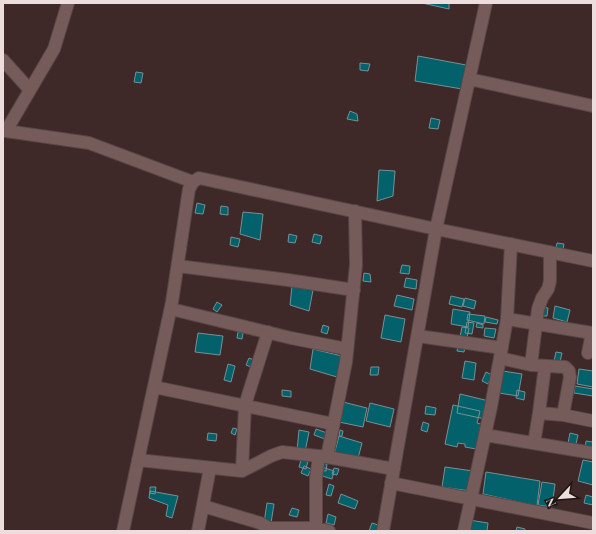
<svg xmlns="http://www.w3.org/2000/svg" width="596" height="534" viewBox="0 0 596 534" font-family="'Playfair Display',serif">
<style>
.building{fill:#02616a;stroke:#759195}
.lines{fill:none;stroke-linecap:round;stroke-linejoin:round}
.minor-casing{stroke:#584646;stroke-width:14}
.minor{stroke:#755c5b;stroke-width:12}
</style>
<rect width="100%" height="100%" fill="#3e2928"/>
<!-- building -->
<path class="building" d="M422,3h27v6z
M418,56l48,9 -4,24 -47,-8z
M360,63l10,1 -2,7 -8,-1z
M136,72l7,1 -2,10 -7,-1z
M350,111l7,3 1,7 -11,-2z
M431,118l9,2 -2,9 -9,-1z
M379,170l16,1 -2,25 -16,5z
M197,203l8,2 -2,9 -8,-1z
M221,206l7,1v8l-8,-1z
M243,212l20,2 -3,26 -20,-6z
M289,234l8,2 -2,7 -7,-1z
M314,234l8,2 -2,8 -8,-2z
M231,237l9,2 -2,8 -8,-2z
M557,243l7,1 -1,5 -7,-1z
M402,265l8,1 -1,8 -9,-1z
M364,273l6,1 1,8 -8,-1z
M406,278l11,2 -1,9 -12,-2z
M292,286l21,4 -4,21 -19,-6z
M397,295l17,4 -2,11 -18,-4z
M451,296l13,3 -2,8 -13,-3z
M465,298l11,3 -2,8 -11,-3z
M217,302l5,3 -5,7 -4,-3z
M555,306l15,4 -3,12 -14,-4z
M541,307l7,1 -1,8h-7z
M453,309l17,3 -2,15 -17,-3z
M468,314l17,2 -1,8 -17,-4z
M385,315l20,4 -4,23 -20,-4z
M486,317l12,3 -1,4 -12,-2z
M467,322l7,1 -2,11 -7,-1z
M477,323l6,2v3l-7,-1z
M323,325l6,2 -2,7 -6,-2z
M462,327l7,1 -5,24 -7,-1z
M485,328l11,1 -2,9 -10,-2z
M238,332l5,1 -1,6 -5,-1z
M198,333l25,3 -3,19 -25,-3z
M313,349l29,7 -5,21 -27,-8z
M556,352l6,1 -2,9 -6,-1z
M249,358l5,2 -3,7 -5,-2z
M465,361l11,2 -2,17 -12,-2z
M228,364l7,2 -4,16 -7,-2z
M371,367h8l-1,8h-8z
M579,369l14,2v16l-16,-3z
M503,371l19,3 -4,22 -19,-3z
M486,372l6,3 -4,9 -6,-3z
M575,386l18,3v7l-19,-3z
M282,390l9,1v6l-9,-1z
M517,390l8,2 -1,8 -8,-2z
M460,394l29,7 -4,18 -28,-6z
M343,402l24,6 -4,19 -24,-5z
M370,403l24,6 -4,18 -24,-6z
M453,405l27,6 -3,12 4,1 -5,25 -11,-2v-3l-7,-1 -1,4 -12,-3z
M426,406l10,2 -1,7 -10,-1z
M423,422l6,2 -2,8 -6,-2z
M233,428l4,1 -2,6 -4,-2z
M316,429l11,4 -2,6 -11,-4z
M299,430l10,2 -4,20 -8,-1z
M340,430l3,1 -1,5h-3z
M208,433l9,1 -1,7 -9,-1z
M570,433l8,2 -2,9 -8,-1z
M339,436l23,7 -5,19 -23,-7z
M586,441l7,1v8l-8,-1z
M301,460l7,1 -2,8 -7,-2z
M583,460l10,2v23l-15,-4z
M320,463l7,1 -1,7 -7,-1z
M304,466l7,3 -3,7 -7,-3z
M322,467l12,4 -2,8 -13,-4z
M445,467l28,4 -3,20 -28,-4z
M334,468l5,1 -2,6 -5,-1z
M486,472l54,9 -3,25 -54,-12z
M542,482l13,2 -3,23 -14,-2z
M329,484l5,2 -3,10 -5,-1z
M150,487h6l-1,7 -5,-1z
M150,491l28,5 -6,22 -6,-2 2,-11 -19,-7z
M341,494l17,7 -3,8 -17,-6z
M586,495l7,2v8l-9,-2z
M267,503l7,1 -3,19h-7z
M292,508l7,2 -2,7 -8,-2z
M328,514l8,3 -2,8 -8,-2z
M469,520l19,3 -1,8h-19z
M372,523l6,2 -1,6h-8z
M517,527l8,2v2h-9z"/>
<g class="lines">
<defs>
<path id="minor" d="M3,60l27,30
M469,79l124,27
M3,128l3,3 83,12 104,39
M6,131l48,-82 14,-46
M178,266l110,14 66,10
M171,309l120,29 56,11
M507,319l85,14 -4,20
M418,336l84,12
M500,358l31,7 34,2 4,4 1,6 -7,38 30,6
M531,365l7,-56 4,-11 6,-9 2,-8v-29
M154,387l179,37
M539,413l6,-47
M485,435l108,18
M534,443l5,-30 24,2
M327,457l19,-95 10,-97 -1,-54
M138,460l104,11 29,-15 11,-4 45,5 67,12
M242,471l3,-66 23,-73
M391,483l202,40
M203,506l57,17 9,5h47l13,3
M123,531l49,-229 17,-113 4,-7 6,-4 237,51 157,32
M198,531l12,-63
M316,531v-53l3,-22
M383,531l53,-302 50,-226
M464,531l27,-124 16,-88 4,-75"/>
</defs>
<!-- minor casing -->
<use href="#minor" class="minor-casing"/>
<!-- minor -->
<use href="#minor" class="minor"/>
</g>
<!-- border -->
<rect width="596" height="534" fill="none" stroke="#eddedd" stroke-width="8"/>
<!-- north arrow -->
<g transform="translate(560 498) rotate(244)" stroke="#1e1414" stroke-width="3" paint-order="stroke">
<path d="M0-3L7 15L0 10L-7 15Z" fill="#eddedd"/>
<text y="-6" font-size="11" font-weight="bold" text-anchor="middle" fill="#eddedd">N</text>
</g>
</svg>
